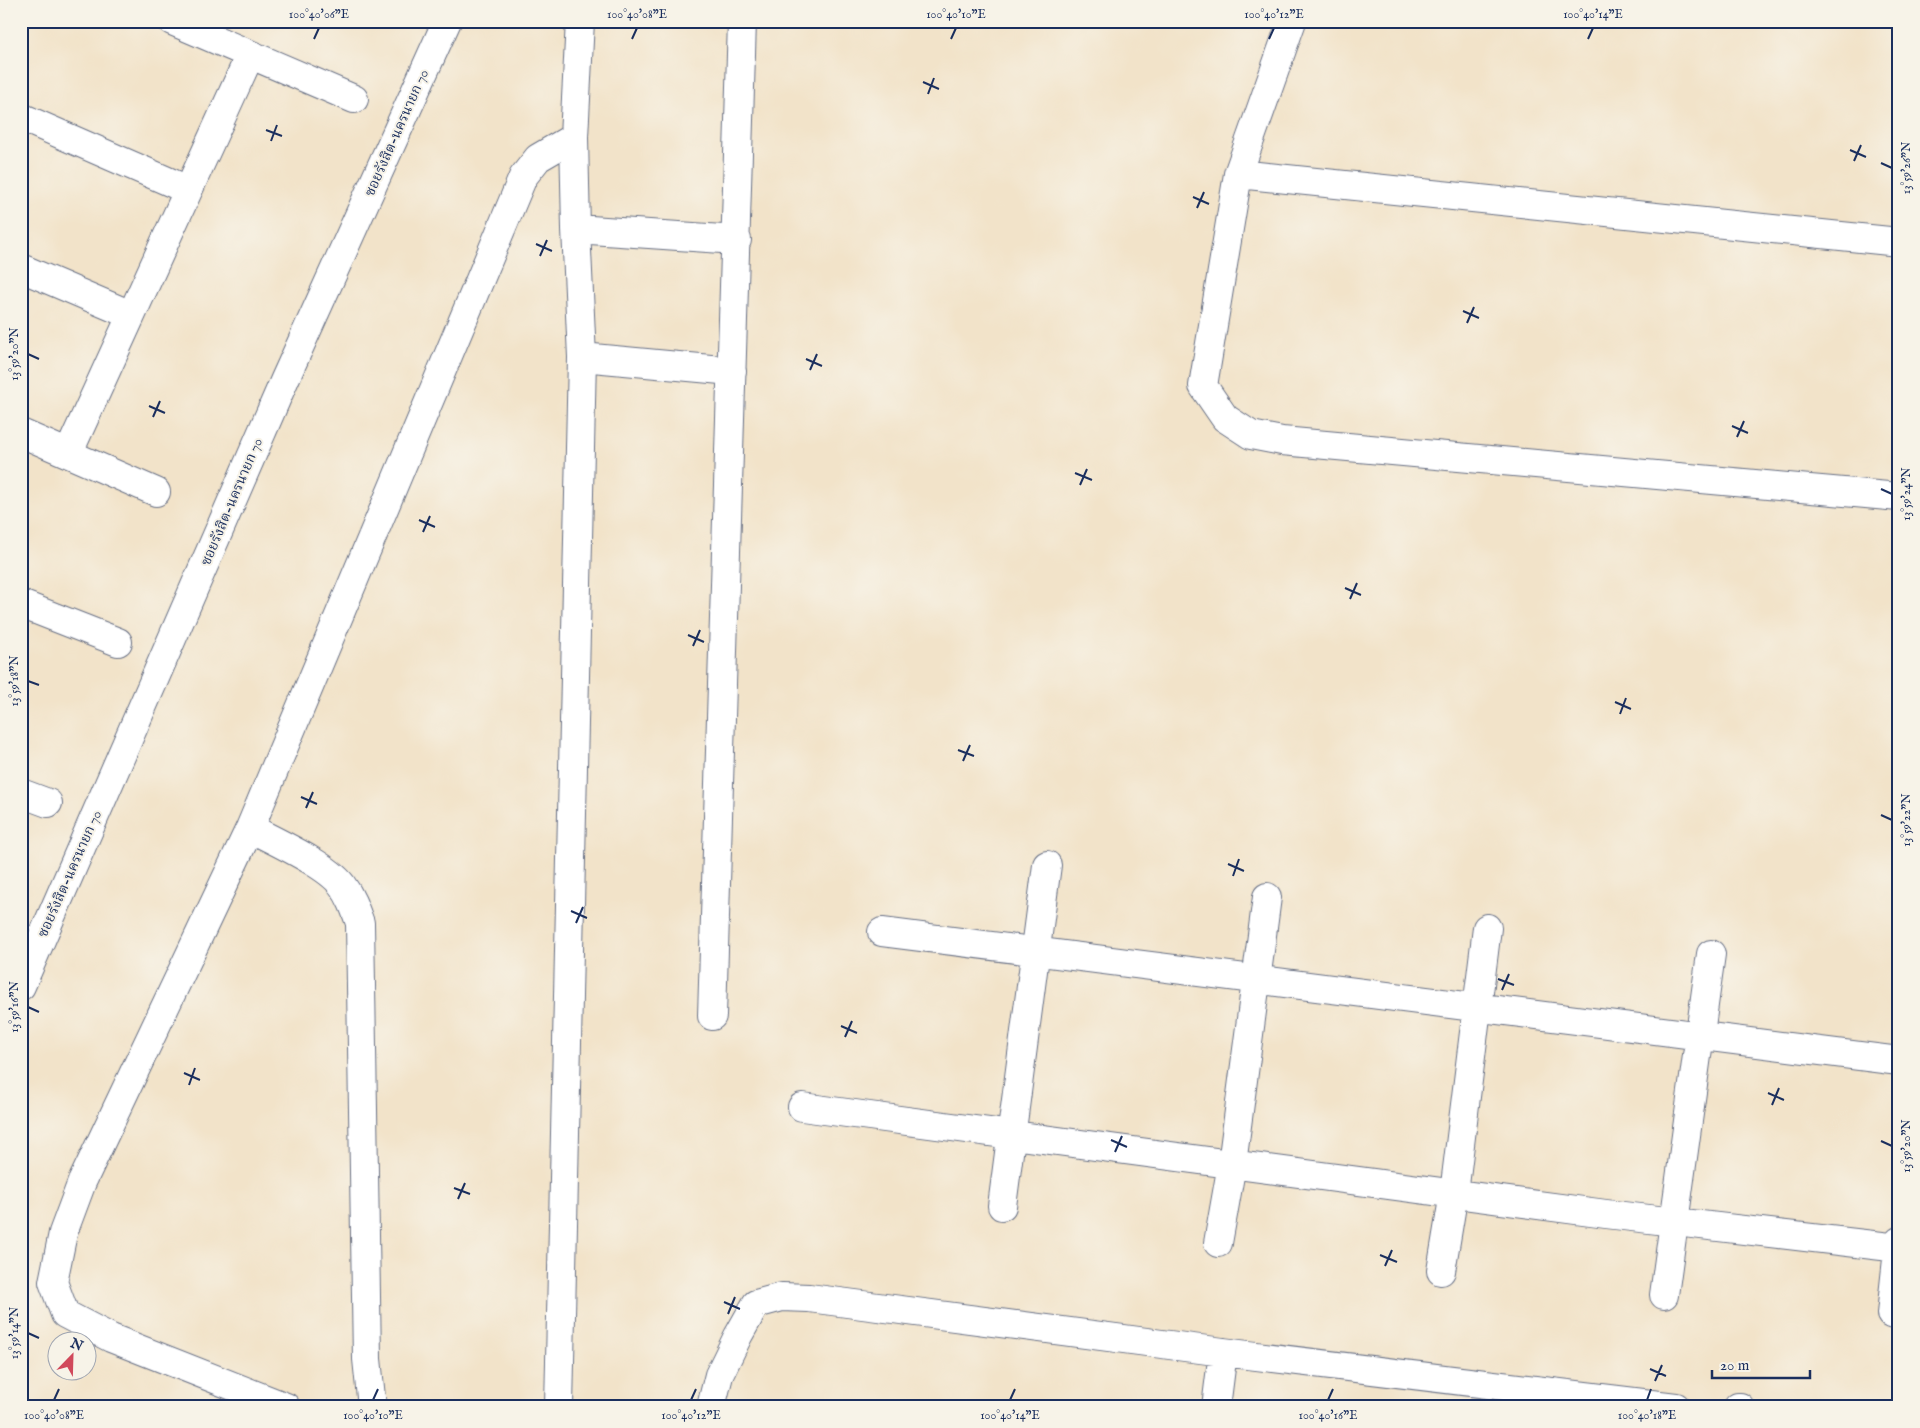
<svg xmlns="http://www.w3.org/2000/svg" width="1920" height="1428" viewBox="0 0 1920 1428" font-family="'IM FELL English','Noto Serif Thai',serif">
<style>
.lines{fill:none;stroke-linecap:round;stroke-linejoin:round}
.minor-casing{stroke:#666e83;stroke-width:30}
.minor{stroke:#fff;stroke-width:28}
.ticks{fill:none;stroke:#1b2f5e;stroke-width:2}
.labels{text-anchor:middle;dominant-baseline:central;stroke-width:4;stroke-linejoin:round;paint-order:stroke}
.street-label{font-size:14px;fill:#1b2f5e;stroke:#f7f3e8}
.neatline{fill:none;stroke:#1b2f5e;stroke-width:2}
.ticks-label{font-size:12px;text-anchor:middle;fill:#1b2f5e}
</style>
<rect width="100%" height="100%" fill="#f7f3e8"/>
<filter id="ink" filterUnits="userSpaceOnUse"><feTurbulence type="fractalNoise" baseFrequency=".02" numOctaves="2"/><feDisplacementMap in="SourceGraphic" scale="10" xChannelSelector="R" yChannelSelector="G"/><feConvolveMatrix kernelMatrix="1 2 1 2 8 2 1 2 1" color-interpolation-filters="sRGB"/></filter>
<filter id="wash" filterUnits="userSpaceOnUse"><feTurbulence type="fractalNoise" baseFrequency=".0096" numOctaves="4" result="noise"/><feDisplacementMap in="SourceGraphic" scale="20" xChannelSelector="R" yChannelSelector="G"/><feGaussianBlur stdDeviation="1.12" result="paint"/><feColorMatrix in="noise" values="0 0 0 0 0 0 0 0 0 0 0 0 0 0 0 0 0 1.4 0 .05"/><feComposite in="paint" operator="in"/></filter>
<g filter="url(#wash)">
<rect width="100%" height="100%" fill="#f2e3c9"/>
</g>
<g filter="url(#ink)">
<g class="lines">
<defs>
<path id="minor" d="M172,21l182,78
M1292,21l-54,153 -35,212 22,32 26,17 31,6 617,56
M21,117l167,73
M1238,174l661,68
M576,229l161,11
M21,268l110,47
M582,357l150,14
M21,433l135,59
M69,452l181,-397
M21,604l97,38
M21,793l27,10
M250,828c24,13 76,36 92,57 9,12 13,24 18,38l7,436 5,48
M882,932l1017,129
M21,986l264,-607 162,-358
M712,1016l30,-995
M802,1107l804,107 293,34
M1002,1206l45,-341
M1218,1243l14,-79 35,-267
M1441,1271l13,-78 33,-265
M1664,1295l47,-341
M1891,1314l8,-73
M286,1407l-175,-69 -46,-24 -12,-32 10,-49 19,-51 168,-354 273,-651 15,-19 36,-21
M559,1407l23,-1050 -6,-128 -2,-92 6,-116
M711,1407l8,-32 19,-39 18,-32 26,-7 27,1 414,54 453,55
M1216,1407l7,-55
M1738,1407h2"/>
</defs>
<!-- minor casing -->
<use href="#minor" class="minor-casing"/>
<!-- minor -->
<use href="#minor" class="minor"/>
</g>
</g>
<!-- ticks -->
<path class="ticks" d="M314,39l5,-11M632,39l5,-11M951,39l5,-11M1269,39l5,-11M1588,39l5,-11M923,82l16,7M928,94l6,-16M266,130l16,6M271,141l6,-16M1850,150l16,7M1854,161l7,-16M1881,163l11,5M1193,197l16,7M1197,208l7,-16M536,244l16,7M540,256l7,-16M1463,311l16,7M1467,323l7,-16M28,354l11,5M806,359l16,7M810,370l7,-16M149,406l16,7M153,417l7,-16M1732,426l16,7M1737,437l7,-16M1075,473l17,7M1080,485l7,-16M1881,489l11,5M419,520l16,7M423,532l7,-16M1345,588l16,7M1350,599l7,-16M688,635l16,7M693,646l7,-16M28,681l11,4M1615,702l16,7M1620,714l6,-16M958,750l16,6M963,761l7,-16M301,797l16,7M306,808l7,-16M1881,815l11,5M1228,864l16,7M1233,876l6,-17M571,911l16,7M576,923l7,-16M1498,979l16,6M1502,990l7,-16M28,1007l11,5M841,1026l16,7M845,1037l7,-16M184,1073l16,7M189,1085l6,-17M1768,1093l16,7M1772,1105l7,-17M1111,1140l16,7M1881,1141l11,5M1115,1152l7,-16M454,1188l16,6M458,1199l7,-16M1380,1255l17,7M1385,1266l7,-16M724,1302l16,7M728,1314l7,-17M28,1333l11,5M1650,1369l16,7M1655,1381l7,-16M54,1400l5,-11M373,1400l5,-11M691,1400l5,-11M1010,1400l5,-11M1328,1400l5,-11M1647,1400l4,-11"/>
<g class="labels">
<!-- street labels -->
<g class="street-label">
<text transform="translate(397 133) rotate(-66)">ซอยรังสิต-นครนายก 70</text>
<text transform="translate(232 502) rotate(-67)">ซอยรังสิต-นครนายก 70</text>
<text transform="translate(70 874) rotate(-66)">ซอยรังสิต-นครนายก 70</text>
</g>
</g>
<!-- margin -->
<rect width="1920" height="1428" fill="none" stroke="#f7f3e8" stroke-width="55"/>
<!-- north arrow -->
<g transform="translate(72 1356) rotate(23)"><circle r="24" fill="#f7f3e8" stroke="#9fa5b1"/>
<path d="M0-4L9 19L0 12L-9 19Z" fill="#d1495b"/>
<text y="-8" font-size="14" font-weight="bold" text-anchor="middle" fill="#1b2f5e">N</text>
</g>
<!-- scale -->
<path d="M1712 1370v8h98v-8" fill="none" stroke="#1b2f5e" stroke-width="2.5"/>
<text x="1720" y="1370" font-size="15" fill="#1b2f5e" stroke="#f7f3e8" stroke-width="4" paint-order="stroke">20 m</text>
<rect x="28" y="28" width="1864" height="1372" class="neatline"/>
<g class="ticks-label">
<text x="319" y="18">100°40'06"E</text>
<text x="637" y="18">100°40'08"E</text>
<text x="956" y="18">100°40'10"E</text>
<text x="1274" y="18">100°40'12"E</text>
<text x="1593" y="18">100°40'14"E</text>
<text transform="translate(1906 168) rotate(-90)" y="4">13°59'26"N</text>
<text transform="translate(14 354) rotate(-90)" y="4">13°59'20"N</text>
<text transform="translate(1906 494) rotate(-90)" y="4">13°59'24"N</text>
<text transform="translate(14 681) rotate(-90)" y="4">13°59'18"N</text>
<text transform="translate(1906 820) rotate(-90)" y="4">13°59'22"N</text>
<text transform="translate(14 1007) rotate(-90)" y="4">13°59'16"N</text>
<text transform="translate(1906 1146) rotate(-90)" y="4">13°59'20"N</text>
<text transform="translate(14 1333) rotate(-90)" y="4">13°59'14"N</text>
<text x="54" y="1419">100°40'08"E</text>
<text x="373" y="1419">100°40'10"E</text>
<text x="691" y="1419">100°40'12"E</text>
<text x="1010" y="1419">100°40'14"E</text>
<text x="1328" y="1419">100°40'16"E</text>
<text x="1647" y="1419">100°40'18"E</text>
</g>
</svg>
